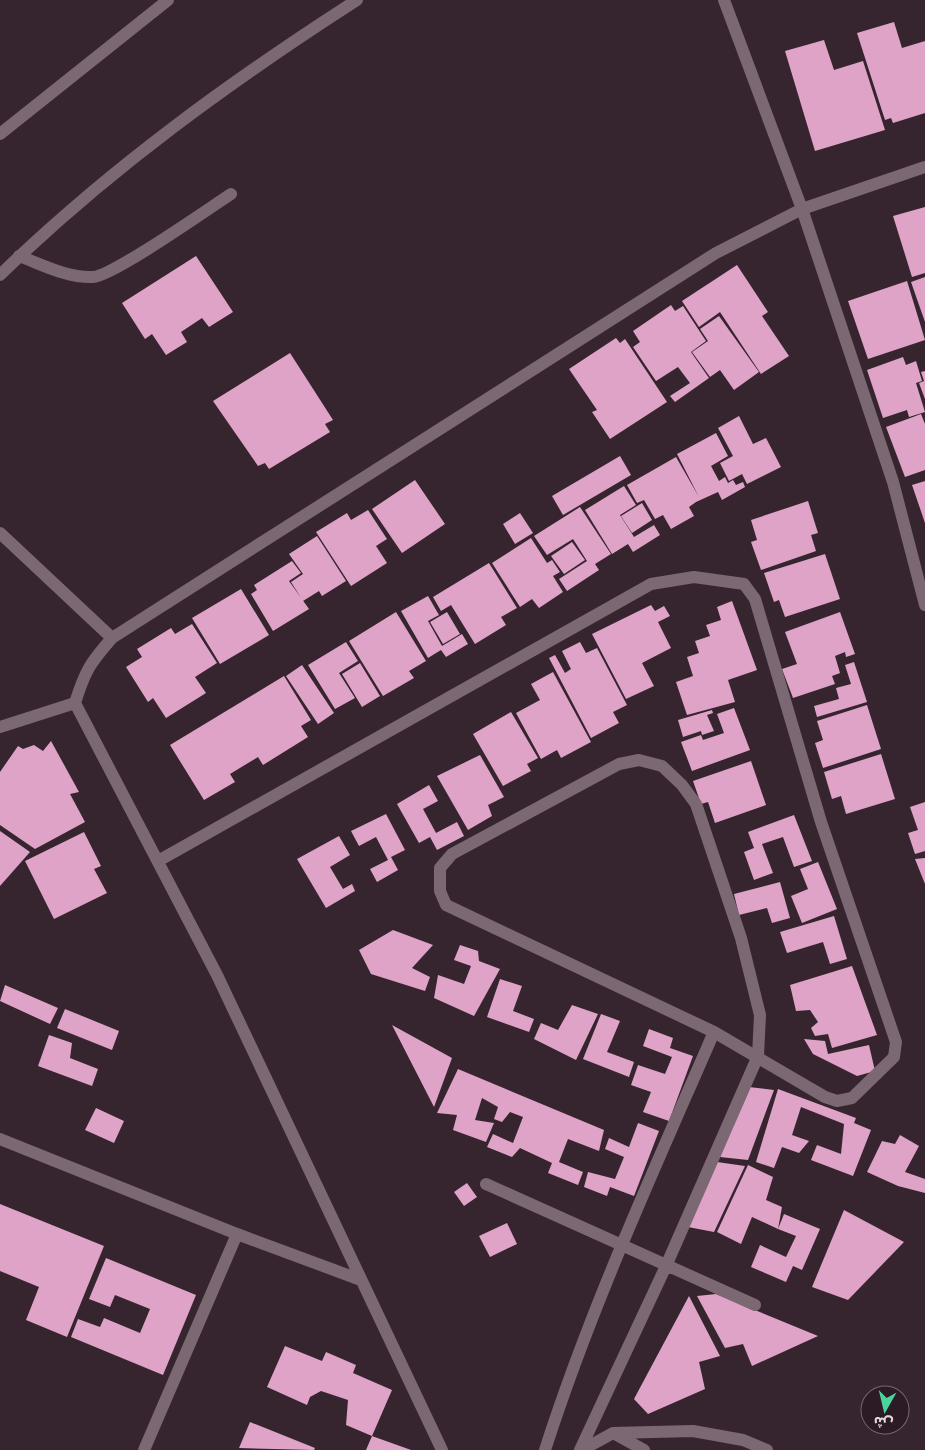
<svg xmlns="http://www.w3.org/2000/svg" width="925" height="1450" viewBox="0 0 925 1450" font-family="'PT Sans','Noto Sans Arabic',sans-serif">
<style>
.building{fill:#e0a3c8}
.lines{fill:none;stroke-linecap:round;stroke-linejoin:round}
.service{stroke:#7c6873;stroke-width:12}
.minor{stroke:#7c6873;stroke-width:12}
</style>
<rect width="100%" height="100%" fill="#36252f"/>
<!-- building -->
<path class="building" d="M894,22l8,26 23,-7v72l-32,10 -2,-5 -6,2 -28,-87z
M824,40l10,30 29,-9 22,69 -70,21 -30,-100z
M925,207v66l-13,4 -19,-61z
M196,256l37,56 -24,15 -7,-9 -21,14 6,10 -21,13 -14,-21 -7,5 -23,-36z
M737,265l31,47 -6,4 27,40 -28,18 -41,-62 -21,15 -17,-26z
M925,277v45l-14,-40z
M907,281l18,59 -57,19 -20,-58z
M671,305l4,6 8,-5 23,35 -15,11 18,26 -34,24 -5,-6 20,-13 -12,-16 -22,14 -23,-34 7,-5 -7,-11z
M719,316l40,56 -25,18 -14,-20 -10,7 -18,-25 16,-11 -8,-12z
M616,338l4,5 5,-4 42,63 -57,37 -18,-27 5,-2 -28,-41z
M290,353l43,67 -8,4 5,8 -61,37 -4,-6 -7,3 -45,-65z
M903,357l3,8 10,-4 6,20 -6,2 9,29 -16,5 -2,-7 -24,8 -16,-48z
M925,371v28l-6,-16 5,-2 -3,-9z
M921,414l4,10v46l-20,7 -19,-50z
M739,416l14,28 13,-6 15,29 -34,17 -5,-10 -13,7 -9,-18 13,-7 -15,-28z
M716,433l12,23 -17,10 8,15 6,-4 3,6 5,-3 3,5 7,-3 2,5 -23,13 -4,-8 -22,10 -7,5 5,9 -23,13 -8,-14 -8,4 -11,-19 -7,3 -10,-18 49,-28 23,40 -22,-43z
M620,456l11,19 -68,40 -11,-19z
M415,480l30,44 -43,29 -30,-44z
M925,481v42l-13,-38z
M624,486l12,19 -16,10 14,22 20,-12 6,10 -27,17 -5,-8 -16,10 -27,-44z
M808,501l10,32 -7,2 5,16 -55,19 -10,-28 6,-2 -6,-20z
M642,503l10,17 -20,13 -11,-17z
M580,507l31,47 -16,10 4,6 -32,21 -8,-12 28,-18 -14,-22 -26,16 -13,-19z
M368,510l19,29 -11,7 11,17 -36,23 -35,-54 31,-19 4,7z
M520,513l13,20 -18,11 -12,-20z
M317,536l29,45 -24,15 -3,-5 -16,10 -12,-19 12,-8 -14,-20z
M531,538l16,25 5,-3 8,12 -7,4 10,16 -24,16 -7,-9 -12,8 -28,-44z
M572,542l13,18 -21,14 -13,-18z
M825,554l15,45 -55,18 -6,-17 -5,2 -10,-29z
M292,561l9,12 -12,8 20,28 -36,22 -22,-37 6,-4 -3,-5z
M489,563l28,45 -16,9 5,8 -31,19 -24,-39 -10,6 -8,-14z
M241,589l28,46 -49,29 -28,-46z
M428,596l11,19 -11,6 14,25 20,-12 6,10 -22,13 -5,-7 -13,8 -27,-47z
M732,601l25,69 -29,10 7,22 -48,13 -11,-33 17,-6 -6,-19 12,-4 -4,-12 15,-5 -4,-11 15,-5 -4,-13z
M651,605l4,6 9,-5 6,10 -12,6 13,26 -29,15 12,23 -28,13 -34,-65z
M396,612l30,49 -17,10 5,7 -31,18 -34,-55z
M447,612l13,22 -17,10 -13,-22z
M840,612l15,42 -9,3 -1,-5 -10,4 5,17 -8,3 3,8 -42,14 -11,-29 15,-5 -12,-32z
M192,624l25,39 -22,14 11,16 -40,25 -13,-20 -5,4 -22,-35 16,-10 -5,-8 34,-21 4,6z
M346,642l12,19 -19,12 16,25 -20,11 -27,-44z
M580,642l6,11 11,-5 30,57 -14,7 6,11 -28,15 -42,-80 6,-3 10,18 6,-4 -9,-18z
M854,662l13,40 -50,15 -3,-11 25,-7 -3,-11 15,-4 -6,-19z
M360,663l20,33 -18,11 -20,-33z
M302,665l32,48 -16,11 -32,-48z
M553,672l38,70 -30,16 -4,-8 -16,9 -25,-46 24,-13 -9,-16z
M284,676l27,44 -10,6 7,11 -45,28 -5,-8 -28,17 5,8 -31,18 -34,-55z
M867,705l14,44 -58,19 -8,-25 8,-3 -6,-19z
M734,708l16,42 -58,21 -11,-29 20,-7 2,5 21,-7 -7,-19z
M712,710l1,3 -6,2 7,16 -12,4 -1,-4 -18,6 -5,-17z
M511,712l27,46 -11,6 4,7 -28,15 -30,-52z
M51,741l28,51 -9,2 15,28 -50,27 -35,-24v-53l18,-26 5,3 11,-4 9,6z
M881,754l14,45 -49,15 -5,-18 -9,3 -8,-27z
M480,755l24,42 -16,8 4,11 -24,14 -31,-54z
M751,761l15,44 -51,18 -7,-21 -7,2 -8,-23z
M429,785l9,16 -15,8 13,24 21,-11 7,14 -27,14 -7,-13 -11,6 -22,-39z
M925,802v49l-10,3 -7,-21 10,-3 -8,-23z
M386,814l19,36 -14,7 7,13 -21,12 -7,-13 18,-9 -12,-23 -17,9 -8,-15z
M794,815l18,46 -18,6 -11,-30 -21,7 11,29 -19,7 -10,-28 10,-4 -6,-16z
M0,831l30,21 -30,34z
M84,832l17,34 -7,3 13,24 -53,26 -29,-58z
M339,836l11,19 -20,12 13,22 9,-5 3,7 -29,17 -29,-49z
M925,858v26l-10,-25z
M818,862l19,47 -35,14 -11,-27 17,-7 -8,-20z
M780,882l10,36 -18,5 -5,-15 -28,7 -5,-21z
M834,916l13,43 -17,5 -7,-22 -36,11 -7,-21z
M393,930l40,15 -21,23 18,9 -5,14 -54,-17 -12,-24z
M460,945l18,6 1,10 21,8 -26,47 -40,-18 4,-23 26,9 7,-18 -17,-6z
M852,966l25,69 -45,13 -4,-14 -13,2 -4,-8 7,-6 -8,-12 -14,1 -6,-26z
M500,979l22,7 -9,25 21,8 -5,13 -42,-15z
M5,985l53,23 -8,16 -50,-23z
M572,1005l26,9 -22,46 -42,-21 7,-16 17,7z
M65,1009l54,22 -7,19 -55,-22z
M601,1014l19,7 -13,31 27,10 -5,15 -46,-18z
M392,1025l60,33 -18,49z
M649,1029l24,9 -3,10 23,8 -24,65 -26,-9 8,-20 -20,-7 7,-20 27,9 7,-17 -29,-11z
M49,1035l23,8 -2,15 28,11 -6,17 -54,-20z
M804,1039l21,2 3,13 41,-9 6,26 -18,5 -44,-22z
M458,1069l146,61 -5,21 -31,-12 -9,23 24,10 -5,13 -30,-12 4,-10 -32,-15 -8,9 -25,-10 6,-13 20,9 10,-26 -13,-5 -8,10 -8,-3 4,-12 -16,-9 -7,22 19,3 -8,19 -33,-12 4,-15 -20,-2z
M749,1087l25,3 -26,70 -28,-3z
M778,1089l78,29 -2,5 17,7 -18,46 -42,-16 6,-15 24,9 3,-30 -43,-17 -9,28 17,6 -10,12 -17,-6 -8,21 -18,-6z
M96,1108l28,13 -10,22 -29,-13z
M638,1123l21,8 -25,65 -24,-9 -3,9 -23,-9 4,-15 27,7 9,-22 -19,-8 4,-11 20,9z
M900,1135l19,11 -14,26 20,7v14l-27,-7 -31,-14 15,-31 13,3z
M717,1162l28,4 -31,66 -26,-5z
M748,1165l25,12 -7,23 16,7 -4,22 6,-15 36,15 -18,41 -9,-4 -7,16 -35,-15 9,-22 26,12 10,-21 -18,-7 -26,-12 -11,27 -24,-12z
M467,1183l10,14 -13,9 -10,-14z
M0,1204l104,42 -37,91 -41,-17 13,-33 -39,-16z
M844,1210l60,32 -56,58 -36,-13z
M507,1223l10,21 -27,13 -11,-21z
M106,1258l90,37 -33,80 -92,-38 7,-18 22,8 4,-9 36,15 10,-24 -35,-14 -5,12 -21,-8z
M716,1294l102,42 -66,30 -9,-22 -18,4 -28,-52z
M689,1296l31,60 -21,6 6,27 -57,25 -14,-15z
M285,1346l37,15 4,-9 30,13 -3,8 39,17 -20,46 -26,-11 2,-25 -27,-9 -11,6 -3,8 -40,-18z
M250,1422l65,26 -1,2 -75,-2z
M372,1436l39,14h-45z"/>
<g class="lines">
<!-- service -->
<path class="service" d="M19,256c24,9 48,22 74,21 20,-1 115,-68 138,-83"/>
<!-- minor -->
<path class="minor" d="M724,0l78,209 91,273 32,123
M0,134l168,-134
M0,275c108,-105 231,-194 357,-275
M0,533l112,105
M0,727l75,-24
M158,861l493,-277 43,-7 50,7 11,15 66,223 75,220 -2,15 -42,41 -15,3 -12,-4 -111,-65 -268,-127 -6,-14v-23l12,-14 167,-90 20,-4 23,6 20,19 14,19 45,134 19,77 -2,41 -92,210 -86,184
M0,1139l237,95 124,46
M486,1184l269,121
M615,1434l29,16
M144,1450l93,-216
M442,1450l-225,-475 -142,-272c10,-32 15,-40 37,-65l604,-385 86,-44 123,-42
M545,1450c46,-143 109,-280 169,-418
M582,1450l31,-17 80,-2 50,9 24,10"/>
</g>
<!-- north arrow -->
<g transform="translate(885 1410) rotate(188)"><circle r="24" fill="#2c1b25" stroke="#76676f"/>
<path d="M0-4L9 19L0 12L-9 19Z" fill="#4ad49c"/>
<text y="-8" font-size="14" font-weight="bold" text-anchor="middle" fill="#e4d8df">ش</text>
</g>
</svg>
